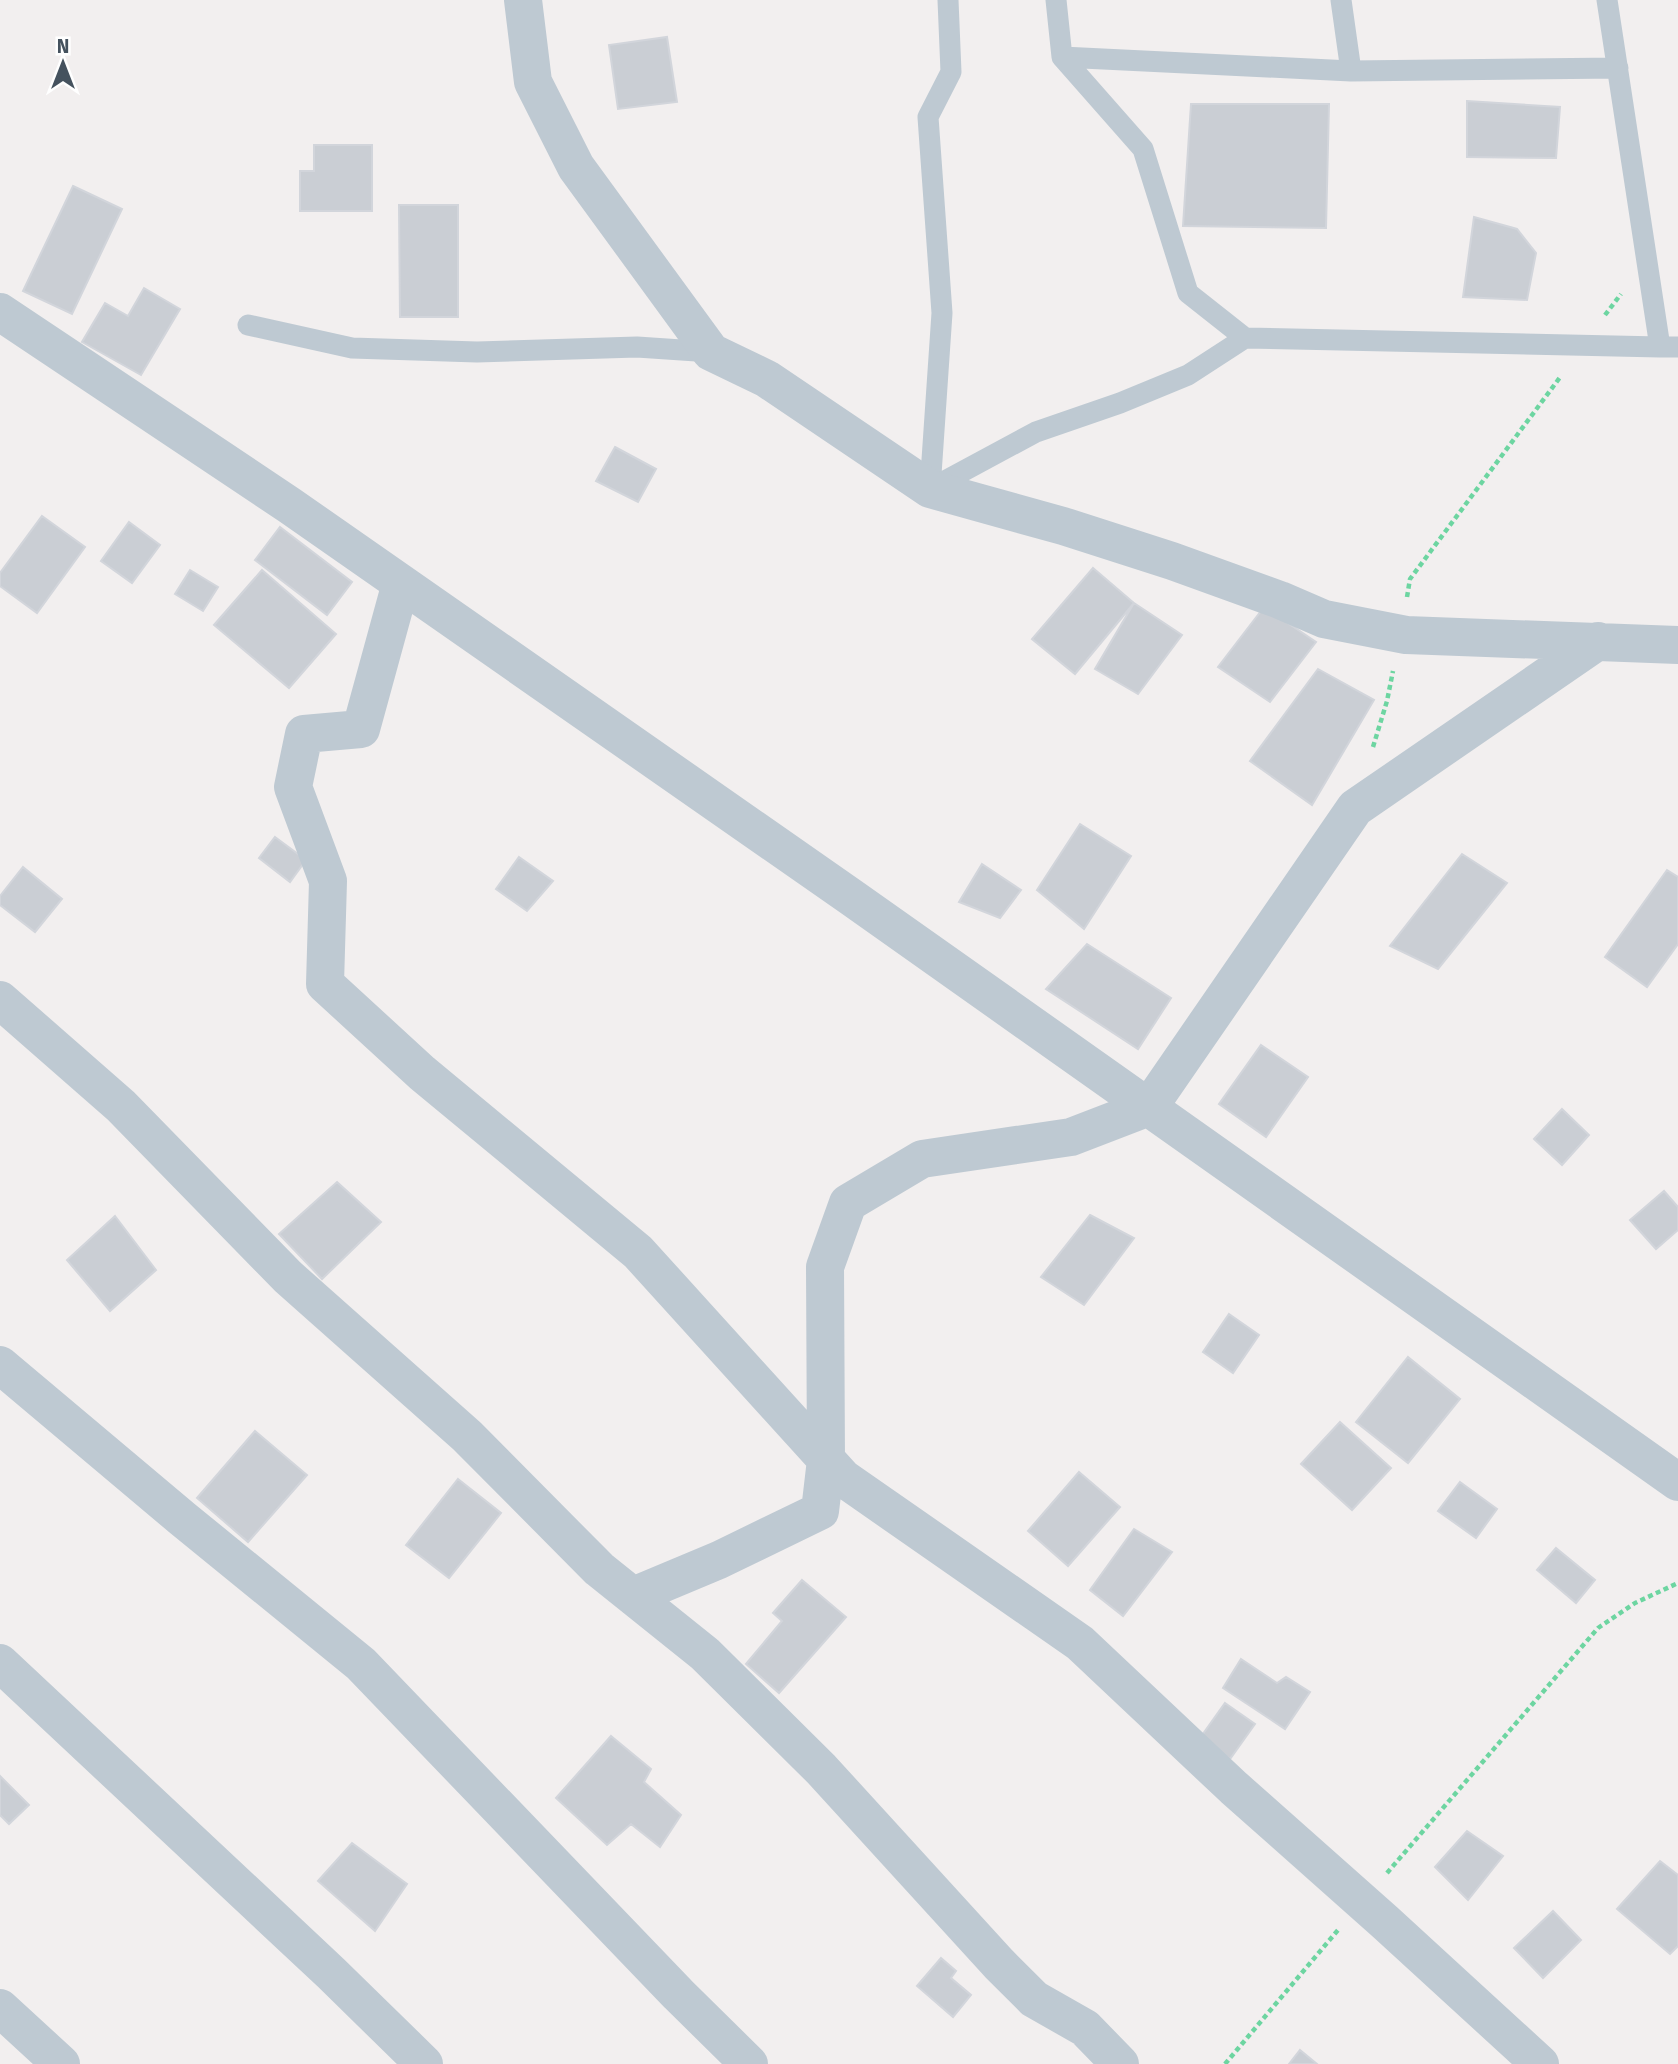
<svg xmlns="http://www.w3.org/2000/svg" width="1678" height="2064" viewBox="0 0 1678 2064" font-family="'Fira Sans',sans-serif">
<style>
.building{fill:#caced4;stroke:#d2d5db;stroke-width:2}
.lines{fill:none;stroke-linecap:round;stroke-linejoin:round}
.path{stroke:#6dd5a1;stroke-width:4.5;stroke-dasharray:5 3.5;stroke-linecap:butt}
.service{stroke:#bec9d2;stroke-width:21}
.minor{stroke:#bec9d2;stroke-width:38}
</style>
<rect width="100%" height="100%" fill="#f2efef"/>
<!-- building -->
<path class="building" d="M667,37l10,65 -59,7 -9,-64z
M1467,101l93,6 -4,51 -89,-1z
M1191,104h138l-3,124 -143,-2z
M314,145h58v66h-72v-40h14z
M73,186l49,23 -50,105 -49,-23z
M399,205h59v112h-58z
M1474,217l43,12 19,24 -9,47 -64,-3z
M144,288l36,21 -39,66 -59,-33 23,-39 23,13z
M615,447l41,22 -18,33 -42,-21z
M42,516l43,31 -48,66 -37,-27v-13z
M129,522l31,23 -28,38 -31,-22z
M280,527l72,55 -25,33 -72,-55z
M1093,568l41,35 -59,71 -43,-35z
M190,570l28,17 -15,24 -28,-17z
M262,570l74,64 -47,54 -75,-63z
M1134,603l48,32 -44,59 -43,-25z
M1264,607l52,35 -46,60 -52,-35z
M1318,669l56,31 -62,105 -62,-44z
M1080,824l51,32 -47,73 -47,-39z
M275,837l31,23 -16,22 -31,-24z
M1462,854l45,29 -69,86 -48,-23z
M519,857l34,24 -26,30 -31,-22z
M982,864l39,26 -21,28 -41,-16z
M23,867l39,32 -27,33 -35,-27v-9z
M1667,870l11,7v67l-31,43 -42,-30z
M1087,944l84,54 -33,51 -92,-60z
M1261,1045l47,32 -42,60 -47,-33z
M1562,1109l27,26 -27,30 -28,-26z
M337,1182l44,40 -59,57 -43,-45z
M1664,1191l14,16v23l-22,19 -26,-29z
M1090,1215l44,23 -50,67 -43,-28z
M115,1216l41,54 -46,41 -43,-51z
M1229,1314l30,21 -26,38 -30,-21z
M1408,1357l52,42 -52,64 -52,-41z
M1340,1422l51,46 -39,42 -51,-46z
M255,1431l52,44 -59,67 -51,-44z
M1079,1472l41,35 -52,59 -40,-35z
M458,1479l43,34 -52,65 -43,-33z
M1460,1482l37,27 -21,29 -38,-27z
M1134,1529l38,23 -49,64 -33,-26z
M1556,1548l39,32 -19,23 -39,-33z
M802,1580l44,37 -67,76 -33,-29 36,-43 -9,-8z
M1241,1659l36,24 9,-6 24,15 -25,37 -62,-41z
M1225,1703l30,21 -25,35 -30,-21z
M611,1736l40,33 -7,13 37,33 -21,32 -29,-23 -24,21 -51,-47z
M0,1776l29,29 -20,19 -9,-9z
M1467,1831l36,25 -35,44 -33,-33z
M352,1843l55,41 -32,47 -57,-50z
M1660,1861l18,14v71l-8,8 -53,-45z
M1553,1911l28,29 -38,38 -29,-30z
M941,1958l15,13 -5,7 20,17 -18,22 -36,-31z
M1300,2050l17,14h-28z"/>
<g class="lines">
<!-- path -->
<path class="path" d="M1605,315l16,-21
M1407,597l3,-18 151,-203
M1373,747l14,-46 6,-30
M1387,1873l211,-245 37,-25 43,-20
M1225,2064l113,-134"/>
<!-- service -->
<path class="service" d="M1056,0l6,57 289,14
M1341,0l10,71 267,-3
M1607,0l53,347h18
M1062,57l81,92 45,144 57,45
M248,325l104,23 125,4 160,-5 74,5
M932,488l104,-56 84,-29 68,-28 57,-37 415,9
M930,489l12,-176 -14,-196 23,-45 -3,-72"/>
<!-- minor -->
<path class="minor" d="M523,0l10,82 43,85 135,185 56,27 163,110 133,37 109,35 108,39 44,19 82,16 272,10
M0,312l289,193 562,392 827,585
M401,583l-40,146 -57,5 -11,53 35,94 -3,103 97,89 216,179 205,226 237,165 154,145 151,134 155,142
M0,1000l121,106 167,171 179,159 132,133 106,85 116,115 178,195 35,35 51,29 35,36
M0,1365l183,154 178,145 317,330 71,70
M633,1596l86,-36 101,-49 6,-51 -1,-193 23,-64 74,-44 149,-22 78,-30 206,-299 243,-167
M0,1663l331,310 93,91
M0,2008l61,56"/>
</g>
<!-- north arrow -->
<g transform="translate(63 63)" stroke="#ffffff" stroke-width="5" paint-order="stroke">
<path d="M0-5L12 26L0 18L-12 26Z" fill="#45525e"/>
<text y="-10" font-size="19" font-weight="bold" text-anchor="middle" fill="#45525e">N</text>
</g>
</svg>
